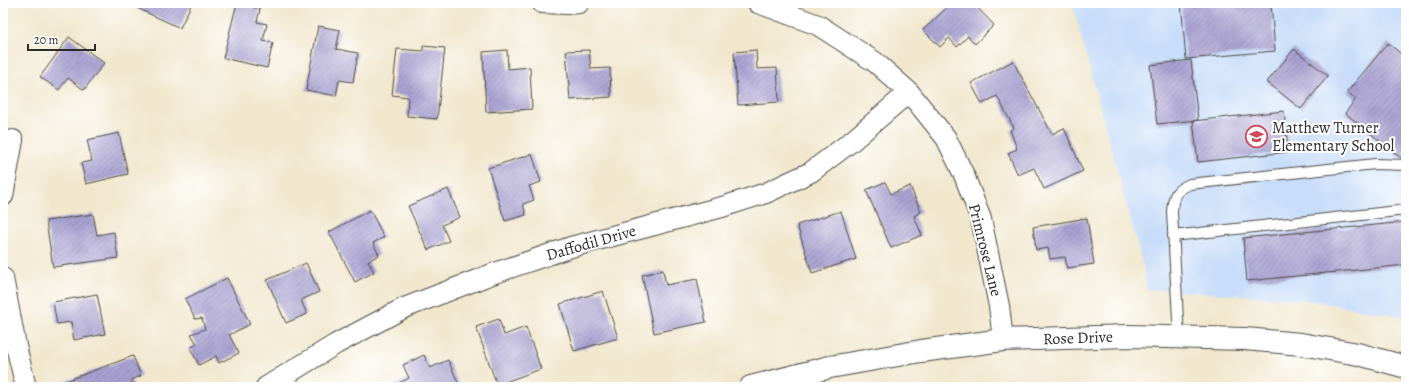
<svg xmlns="http://www.w3.org/2000/svg" width="1409" height="390" viewBox="0 0 1409 390" font-family="Alegreya,serif">
<style>
.built{fill:#c8ddf9}
.building{fill:url(#building-hatch)}
.lines{fill:none;stroke-linecap:round;stroke-linejoin:round}
.lane-casing{stroke:#494743;stroke-width:12}
.street-casing{stroke:#494743;stroke-width:22}
.secondary-casing{stroke:#494743;stroke-width:24}
.lane{stroke:#fff;stroke-width:10}
.street{stroke:#fff;stroke-width:20}
.secondary{stroke:#fff;stroke-width:22}
.labels{text-anchor:middle;dominant-baseline:central;stroke-width:4;stroke-linejoin:round;paint-order:stroke}
.poi-label{font-size:16px;fill:#2b2b2b;stroke:#fff;text-anchor:start}
.street-label{font-size:16px;fill:#2b2b2b;stroke:#fff}
</style>
<defs>
<pattern id="building-hatch" width="6" height="6" patternUnits="userSpaceOnUse"><rect width="6" height="6" fill="#a9a2d2"/><path d="M-1 1l2-2M0 6l6-6M5 7l2-2" fill="none" stroke="#8a84ab"/></pattern>
</defs>
<rect width="100%" height="100%" fill="#fff"/>
<filter id="ink" filterUnits="userSpaceOnUse"><feTurbulence type="fractalNoise" baseFrequency=".025" numOctaves="2"/><feDisplacementMap in="SourceGraphic" scale="8" xChannelSelector="R" yChannelSelector="G"/><feConvolveMatrix kernelMatrix="1 2 1 2 8 2 1 2 1" color-interpolation-filters="sRGB"/></filter>
<filter id="wash" filterUnits="userSpaceOnUse"><feTurbulence type="fractalNoise" baseFrequency=".012" numOctaves="4" result="noise"/><feDisplacementMap in="SourceGraphic" scale="16" xChannelSelector="R" yChannelSelector="G"/><feGaussianBlur stdDeviation="0.9" result="paint"/><feColorMatrix in="noise" values="0 0 0 0 0 0 0 0 0 0 0 0 0 0 0 0 0 1.4 0 .05"/><feComposite in="paint" operator="in"/></filter>
<g filter="url(#wash)">
<rect width="100%" height="100%" fill="#f1e7cd"/>
<!-- built -->
<path class="built" d="M1072,3h334v314l-106,-18 -154,-10 -2,-19z"/>
<g id="blocks">
<!-- building -->
<path class="building" d="M126,3h66l-12,25z
M237,3l23,6 -3,13 10,2 -4,17 10,2 -6,25 -44,-10z
M952,3h21l21,22 -19,19 -7,-8 -11,11 -8,-9 -9,9 -17,-17z
M1181,3h90l4,48 -89,8z
M318,26l22,4 -4,19 22,4 -5,29 -14,-2 -3,16 -30,-6z
M69,37l35,26 -20,27 -16,-12 -9,12 -19,-13z
M1388,43l18,15v100h-5l-56,-45 11,-14 -9,-7z
M423,46l22,2 -8,71 -30,-3 1,-19 -16,-2 5,-46 26,2z
M1294,49l34,27 -27,33 -34,-27z
M507,50l1,19 22,-2 2,42 -46,3 -3,-60z
M589,50l2,19 19,-1 1,29 -41,3 -4,-49z
M756,50l1,19 20,-1 2,34 -41,3 -4,-53z
M1191,60l7,60 -41,4 -7,-59z
M1013,61l39,73 12,-6 19,43 -39,18 -10,-21 -16,7 -10,-22 9,-4 -7,-19 4,-2 -17,-32 -15,8 -11,-21z
M1284,111l4,41 -90,10 -5,-41z
M119,133l9,41 -42,10 -5,-21 11,-2 -5,-21z
M532,154l9,28 -12,4 5,14 -11,4 3,11 -21,6 -17,-53z
M885,182l6,12 19,-8 11,26 -7,4 8,19 -31,13 -25,-58z
M448,189l12,28 -18,8 7,16 -21,9 -20,-44z
M370,210l14,27 -11,6 6,12 -11,6 6,11 -19,10 -26,-50z
M841,211l15,48 -44,14 -15,-48z
M93,214l4,21 17,-3 4,26 -65,9 -7,-46z
M1087,218l7,46 -27,4 -2,-11 -15,2 -2,-11 -12,2 -3,-23z
M1406,222v43l-159,16 -4,-43z
M306,263l13,29 -18,8 6,14 -21,9 -19,-43z
M663,270l3,15 31,-6 9,43 -52,11 -12,-58z
M227,278l23,46 -21,11 10,18 -20,10 -3,-7 -17,9 -9,-17 7,-4 -6,-10 14,-5 -3,-11 -7,1 -10,-20z
M603,291l15,47 -44,13 -14,-47z
M97,294l8,40 -31,6 -3,-18 -14,2 -4,-22z
M499,319l5,16 22,-8 15,42 -44,16 -21,-58z
M424,355l6,13 18,-8 12,27h-69l18,-9 -6,-13z
M133,356l8,20 -10,4 3,7h-79v-2z"/>
</g>
</g>
<g filter="url(#ink)">
<use href="#blocks" fill-opacity="0" stroke="#494743" stroke-width="1"/>
<g class="lines">
<defs>
<path id="lane" d="M1173,236l233,-26
M1179,337l-7,-125c1,-16 3,-22 18,-28l185,-20 31,1"/>
<path id="street" d="M542,3l25,1 12,-1
M758,3l60,22 57,37 34,30 37,46 18,37 17,44 18,87 4,34
M3,196l10,-56
M3,278l13,68 10,41
M266,387l70,-43 68,-36 88,-34 79,-27 151,-40 44,-14 45,-21 41,-31 57,-49"/>
<path id="secondary" d="M751,387l79,-20 91,-16 82,-11 125,-4 117,3 56,5 57,10 48,13"/>
</defs>
<!-- lane casing -->
<use href="#lane" class="lane-casing"/>
<!-- street casing -->
<use href="#street" class="street-casing"/>
<!-- secondary casing -->
<use href="#secondary" class="secondary-casing"/>
<!-- lane -->
<use href="#lane" class="lane"/>
<!-- street -->
<use href="#street" class="street"/>
<!-- secondary -->
<use href="#secondary" class="secondary"/>
</g>
</g>
<!-- icons -->
<defs>
<symbol id="school-ring" viewBox="-11 -11 22 22"><circle r="9.5" fill="#fff" stroke="#d1495b" stroke-width="1.5"/><path d="M0-5L7-2L0 1L-7-2ZM-4 1L0 2.5L4 1V4Q0 6-4 4Z" fill="#d1495b"/></symbol>
</defs>
<g fill-rule="evenodd">
<use href="#school-ring" x="1244" y="124" width="25" height="25"/>
</g>
<g class="labels">
<!-- poi labels -->
<g class="poi-label">
<text x="1272" y="128">Matthew Turner<tspan x="1272" dy="18">Elementary School</tspan></text>
</g>
<!-- street labels -->
<g class="street-label">
<text transform="translate(591 243) rotate(-16)">Daffodil Drive</text>
<text transform="translate(985 250) rotate(76)">Primrose Lane</text>
<text transform="translate(1078 338) rotate(-2)">Rose Drive</text>
</g>
</g>
<!-- margin -->
<rect width="1409" height="390" fill="none" stroke="#fff" stroke-width="16"/>
<!-- scale -->
<path d="M28 44v6h67v-6" fill="none" stroke="#2b2b2b" stroke-width="2"/>
<text x="34" y="44" font-size="12" fill="#2b2b2b" stroke="#ffffff" stroke-width="3" paint-order="stroke">20 m</text>
</svg>
